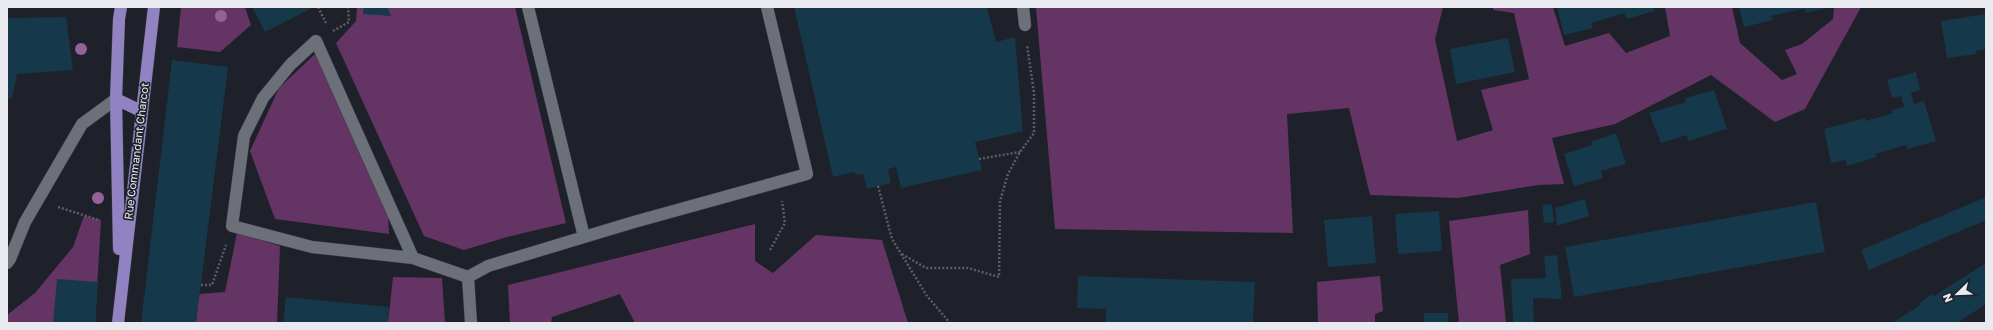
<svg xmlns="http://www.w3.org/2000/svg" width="1993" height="330" viewBox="0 0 1993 330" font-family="'Golos Text',sans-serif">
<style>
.green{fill:#643564}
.building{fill:#15384a}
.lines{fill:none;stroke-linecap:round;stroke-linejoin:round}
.minor-casing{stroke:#393c42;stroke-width:13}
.major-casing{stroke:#393c42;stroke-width:13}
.path{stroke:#5c5e65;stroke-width:2.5;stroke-dasharray:2 2;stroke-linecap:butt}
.minor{stroke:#6c7079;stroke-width:12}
.major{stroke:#9183c1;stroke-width:12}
.tree{fill:#936298}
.labels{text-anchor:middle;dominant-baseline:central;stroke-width:3.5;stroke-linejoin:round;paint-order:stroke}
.street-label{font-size:11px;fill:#e8eaef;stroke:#1e2129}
</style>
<rect width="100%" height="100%" fill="#1e2129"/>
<!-- green -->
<path class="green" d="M181,7h64l6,18 -31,27 -43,-5z
M357,7h158l51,216 -59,14 -43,13 -40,-14 -88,-193 20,-22z
M1036,7h407l-8,32 22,102 36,-11 -12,-40 48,-11 -15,-66 -21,-3v-3h60l12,39 44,-13 17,20 44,-17 -5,-29h67l8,36 42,37 15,-6 -12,-24 17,-6 31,-25 1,-12h27l-56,102 -30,13 -64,-47 -96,49 -63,14 12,46 -26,1 -80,13 -88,-3 -21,-87 -62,6 6,119 -238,-4z
M316,53l72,162 1,19 -114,-15 -25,-68 29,-63z
M1528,210l2,44 -30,11 6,58h-47l-10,-102z
M84,216l17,4 -6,103h-88v-8l28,-22 38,-46z
M755,224v37l18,12 43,-38 66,5 26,83h-273l-15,-29 -68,23 -1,6h-41l-2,-38z
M237,233l43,13 -3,77h-81l3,-29 26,-2z
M1380,276l3,35 -8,3v9h-57l-1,-41z
M393,277l49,1 3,45h-57z"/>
<!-- building -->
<path class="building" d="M252,7h62l-49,25z
M364,7h23l4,9 -28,-2z
M794,7h193l9,35 19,-5 8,94 -48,11 7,28 -81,18 -5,-21 -8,2 3,14 -24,6 -4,-15 -7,1 -2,-3 -21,5z
M1557,7h96l2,4 -29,8 -1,-6 -34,10 2,5 -29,7z
M1739,7h89v1l-22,5 -1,-4 -17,3 -17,4 2,4 -29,7z
M1986,14v35l-10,2 1,3 -30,4 -6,-37z
M66,17l7,53 -56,4 -5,25 -5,-1v-80z
M1508,38l7,34 -59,12 -6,-35z
M172,60l56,7 -32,256h-55z
M1916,72l4,18 -9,3 3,11 10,-3 12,40 -29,8 -1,-4 -31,9 1,3 -29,9 -2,-6 -14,3 -7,-34 41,-11 1,3 27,-8 -1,-3 12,-3 -3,-11 -9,2 -5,-18z
M1714,90l13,39 -39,12 -1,-6 -26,8 -12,-30 37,-11 -1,-4z
M1616,133l10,31 -25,7 2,7 -29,8 -10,-32 28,-9 -1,-3z
M1986,197v23l-117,50 -8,-20z
M1585,199l4,17 -32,10 -2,-18z
M1816,202l9,50 -251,45 -9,-50z
M1552,204l2,18 -10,1 -2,-18z
M1439,211l3,40 -44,3 -3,-40z
M1372,216l4,47 -48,4 -4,-47z
M1557,255l5,44 -29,-1 1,25h-21l-2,-44 35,-1 -2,-22z
M1986,263v41l-29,19h-65l28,-18 -1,-2 13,-9 2,2z
M1078,276l177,6 -2,41h-147v-14l-29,-1z
M57,279l41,3 -3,41h-42z
M286,297l103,10 -1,16h-105z
M1424,313h24v10h-24z"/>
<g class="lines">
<defs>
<path id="minor" d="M1023,7l2,18
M584,237l50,-15 173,-48 -40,-167
M413,258l-97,-217 -26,24 -27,33 -19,38 -12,90 80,21 101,11 55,19
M7,263l3,-4 15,-37 57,-98 34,-25
M471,323l-3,-46 20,-11 96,-29 -56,-230"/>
<path id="major" d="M116,99l25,12
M119,249l-3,-150 3,-80 2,-12
M118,323l36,-316"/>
</defs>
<!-- minor casing -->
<use href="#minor" class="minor-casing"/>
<!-- major casing -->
<use href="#major" class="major-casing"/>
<!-- path -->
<path class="path" d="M318,7l8,16
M333,31l16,-9 -1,-15
M979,159l41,-7
M878,186l14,53 35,57 23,27
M58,207l41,13
M770,250l15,-27 -3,-22
M902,254l24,14h42l31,9 1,-76 8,-27 12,-22 14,-19v-40l-7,-48
M201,285h11l14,-40"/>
<!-- minor -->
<use href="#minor" class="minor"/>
<!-- major -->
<use href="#major" class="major"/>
</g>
<!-- trees -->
<g class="tree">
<circle cx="221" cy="16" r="6"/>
<circle cx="81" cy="49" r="6"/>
<circle cx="98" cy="198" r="6"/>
</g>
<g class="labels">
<!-- street labels -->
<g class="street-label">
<text transform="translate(136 151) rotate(-83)">Rue Commandant Charcot</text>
</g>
</g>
<!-- border -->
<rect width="1993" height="330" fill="none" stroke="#e8eaef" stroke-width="16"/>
<!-- north arrow -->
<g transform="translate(1957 294) rotate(247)" stroke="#1e2129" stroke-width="3" paint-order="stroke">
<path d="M0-3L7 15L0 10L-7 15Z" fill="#e8eaef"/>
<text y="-6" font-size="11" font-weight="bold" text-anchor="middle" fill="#e8eaef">N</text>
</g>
</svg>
